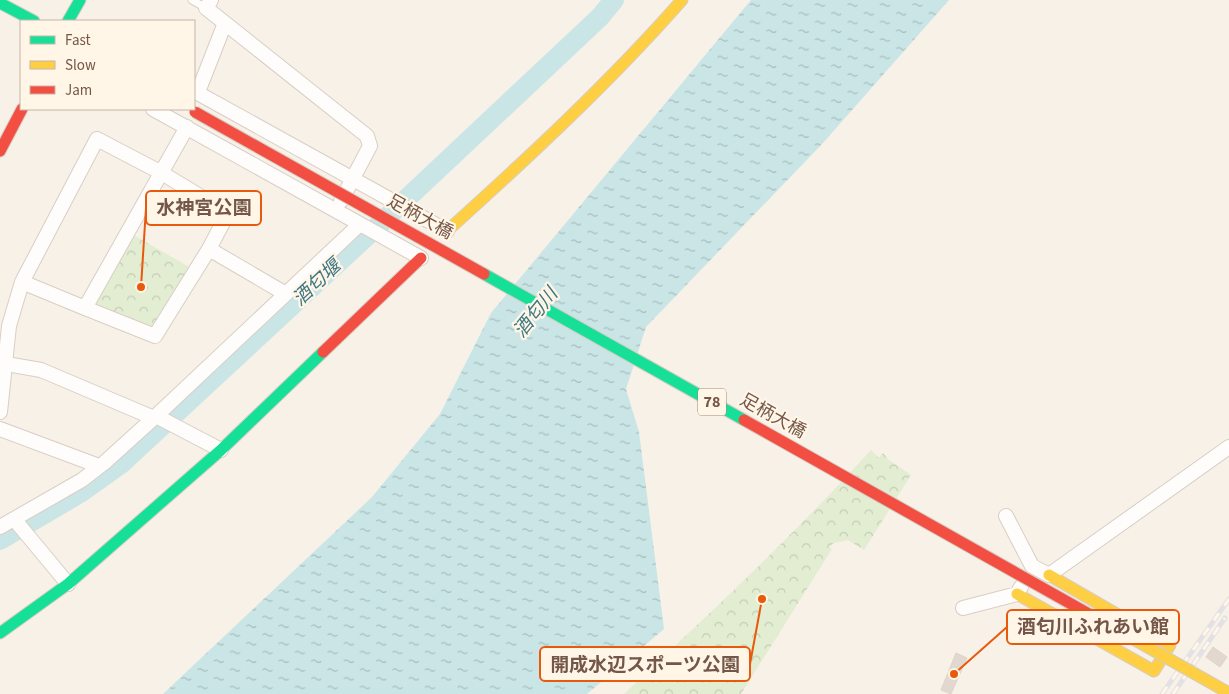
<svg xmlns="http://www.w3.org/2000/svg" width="1229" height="694" viewBox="0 0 1229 694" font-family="'Source Sans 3','Noto Sans JP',sans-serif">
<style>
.park{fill:url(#park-crowns)}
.water{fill:url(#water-ripples)}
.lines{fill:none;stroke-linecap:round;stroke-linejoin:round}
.river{stroke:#cae5e6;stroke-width:20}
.building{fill:#e3d8cf;stroke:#e0d4c9}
.lane-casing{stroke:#d8cec5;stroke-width:9}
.street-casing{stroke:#d8cec5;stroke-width:16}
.fast-casing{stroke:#d7cdc4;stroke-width:13}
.slow-casing{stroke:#d7cdc4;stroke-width:13}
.jam-casing{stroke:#d7cdc4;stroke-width:13}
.lane{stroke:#fefdfb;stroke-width:7}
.street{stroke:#fefdfb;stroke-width:14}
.fast{stroke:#16e098;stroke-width:11}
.slow{stroke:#ffcf43;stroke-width:11}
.jam{stroke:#f24e42;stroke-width:11}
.rail-casing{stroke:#e4e1e4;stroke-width:5}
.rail{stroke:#fff6e8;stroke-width:3;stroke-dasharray:9;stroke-linecap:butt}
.fast-bridge-casing{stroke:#d5ccc4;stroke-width:13;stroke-linecap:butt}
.slow-bridge-casing{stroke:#d5ccc4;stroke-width:13;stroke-linecap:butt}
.jam-bridge-casing{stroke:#d5ccc4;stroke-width:13;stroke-linecap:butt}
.fast-bridge{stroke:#16e098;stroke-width:11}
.slow-bridge{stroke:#ffcf43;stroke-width:11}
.jam-bridge{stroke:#f24e42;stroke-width:11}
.labels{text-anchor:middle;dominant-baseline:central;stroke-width:4.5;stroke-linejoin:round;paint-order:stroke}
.shield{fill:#fff6e8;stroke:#9e8778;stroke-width:1}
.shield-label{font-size:16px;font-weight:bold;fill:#745748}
.street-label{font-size:18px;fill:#745748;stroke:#fff6e8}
.water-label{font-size:19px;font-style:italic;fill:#3e7782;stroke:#fff6e8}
.leader{fill:none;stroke:#e8590c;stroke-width:2}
.callout-dot{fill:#e8590c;stroke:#fff6e8;stroke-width:2}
.callout{fill:#fff6e8;stroke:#e8590c;stroke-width:2}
.callout-label{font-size:19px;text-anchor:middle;font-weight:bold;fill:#745748}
</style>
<defs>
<pattern id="park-crowns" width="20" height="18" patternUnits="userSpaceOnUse" patternTransform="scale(1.25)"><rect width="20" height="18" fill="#e2edd2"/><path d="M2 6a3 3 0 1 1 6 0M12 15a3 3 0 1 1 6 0" fill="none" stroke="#c5cdb6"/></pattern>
<pattern id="water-ripples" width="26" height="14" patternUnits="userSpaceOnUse" patternTransform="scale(1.25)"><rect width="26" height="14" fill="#cae5e6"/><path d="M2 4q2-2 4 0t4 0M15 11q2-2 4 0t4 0" fill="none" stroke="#a9bcbc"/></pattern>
</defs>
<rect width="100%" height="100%" fill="#f7f1e7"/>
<!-- park -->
<path class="park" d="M130,233l61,35 -37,59 -62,-21z
M871,450l8,8 4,-5 6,7 22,15 -47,75 -16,-10 -14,3 -5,4 3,2 -91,145h-117c84,-79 169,-158 247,-244z"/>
<!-- water -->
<path class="water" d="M751,0h198l-126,143 -177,184 -20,62 13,43 25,197 -77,65h-424l209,-197 68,-83 51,-101z"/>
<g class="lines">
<!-- river -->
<path class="river" d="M0,540l80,-47 42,-30 246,-228 232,-218 14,-17"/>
</g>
<!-- building -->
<path class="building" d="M1213,647l14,10 -7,10 -14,-10z
M956,653l11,5 -16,36 -10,-4z"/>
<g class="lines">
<defs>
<path id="lane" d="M192,0l14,8"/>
<path id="street" d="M211,0l-5,8 161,128 3,10 -29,55
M194,91l253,140
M198,92l27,-69
M360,224l61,34
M209,249l77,45
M22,282l63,26
M0,363l41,7 113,48
M0,412l9,-86 13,-44 75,-143 63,33 68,41 -19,36 -54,87 -70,-28 102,-181
M156,416l65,34
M0,429l99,37
M1006,516l26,50 17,9 180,-128
M14,519l54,65
M0,527l82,-47 22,-17 52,-47 204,-192 -207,-115
M963,608l54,-14 4,-7"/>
<path id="fast" d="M0,3l34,18
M68,21l12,-21
M0,633l68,-49 153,-134 102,-98"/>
<path id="slow" d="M447,231c82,-74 162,-148 235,-231
M1017,594l137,77 16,-26 -121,-70"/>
<path id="jam" d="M0,151l22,-42
M323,352l98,-94"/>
</defs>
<!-- lane casing -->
<use href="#lane" class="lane-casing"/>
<!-- street casing -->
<use href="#street" class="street-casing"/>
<!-- fast casing -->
<use href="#fast" class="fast-casing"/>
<!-- slow casing -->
<use href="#slow" class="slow-casing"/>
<!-- jam casing -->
<use href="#jam" class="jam-casing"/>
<!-- lane -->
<use href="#lane" class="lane"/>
<!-- street -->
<use href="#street" class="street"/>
<!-- fast -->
<use href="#fast" class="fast"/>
<!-- slow -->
<use href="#slow" class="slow"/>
<!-- jam -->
<use href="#jam" class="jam"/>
<defs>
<path id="rail" d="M1162,694l67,-95
M1173,694l52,-76"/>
</defs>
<!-- rail casing -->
<use href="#rail" class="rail-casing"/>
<!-- rail -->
<use href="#rail" class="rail"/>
<defs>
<path id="fast-bridge" d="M484,274l260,146"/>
<path id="slow-bridge" d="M1121,632l108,61"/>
<path id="jam-bridge" d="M195,112l289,162
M744,420l377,212"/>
</defs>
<!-- fast-bridge casing -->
<use href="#fast-bridge" class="fast-bridge-casing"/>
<!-- slow-bridge casing -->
<use href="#slow-bridge" class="slow-bridge-casing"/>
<!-- jam-bridge casing -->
<use href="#jam-bridge" class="jam-bridge-casing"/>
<!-- fast-bridge -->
<use href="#fast-bridge" class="fast-bridge"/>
<!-- slow-bridge -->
<use href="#slow-bridge" class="slow-bridge"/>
<!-- jam-bridge -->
<use href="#jam-bridge" class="jam-bridge"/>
</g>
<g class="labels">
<!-- shield labels -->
<rect class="shield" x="698" y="388.5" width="28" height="27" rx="4"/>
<g class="shield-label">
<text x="712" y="402">78</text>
</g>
<!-- street labels -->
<g class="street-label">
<text transform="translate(420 217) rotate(29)">足柄大橋</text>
<text transform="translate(773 416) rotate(29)">足柄大橋</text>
</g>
<!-- water labels -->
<g class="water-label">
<text transform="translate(317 283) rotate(-43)">酒匂堰</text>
<text transform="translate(536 313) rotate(-51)">酒匂川</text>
</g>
</g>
<!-- callouts -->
<path class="leader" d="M141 287L146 208M954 674L1007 627M762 599L750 664"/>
<g class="callout-dot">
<circle cx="141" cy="287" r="5"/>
<circle cx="954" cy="674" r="5"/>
<circle cx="762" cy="599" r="5"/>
</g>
<g class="callout">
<rect x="146" y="191" width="115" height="34" rx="5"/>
<rect x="1007" y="610" width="172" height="34" rx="5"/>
<rect x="540" y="647" width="210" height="34" rx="5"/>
</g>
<g class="callout-label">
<text x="204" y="214">水神宮公園</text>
<text x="1093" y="633">酒匂川ふれあい館</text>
<text x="645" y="671">開成水辺スポーツ公園</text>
</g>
<!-- legend -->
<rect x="20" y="20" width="175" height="90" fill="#fff6e8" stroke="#c7b6a8"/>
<rect x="30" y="36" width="25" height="8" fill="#16e098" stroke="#c7b6a8"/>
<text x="65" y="45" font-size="15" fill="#745748">Fast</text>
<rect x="30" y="61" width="25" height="8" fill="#ffcf43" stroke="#c7b6a8"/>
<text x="65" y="70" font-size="15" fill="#745748">Slow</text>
<rect x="30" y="86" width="25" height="8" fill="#f24e42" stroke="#c7b6a8"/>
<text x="65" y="95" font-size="15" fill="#745748">Jam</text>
</svg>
